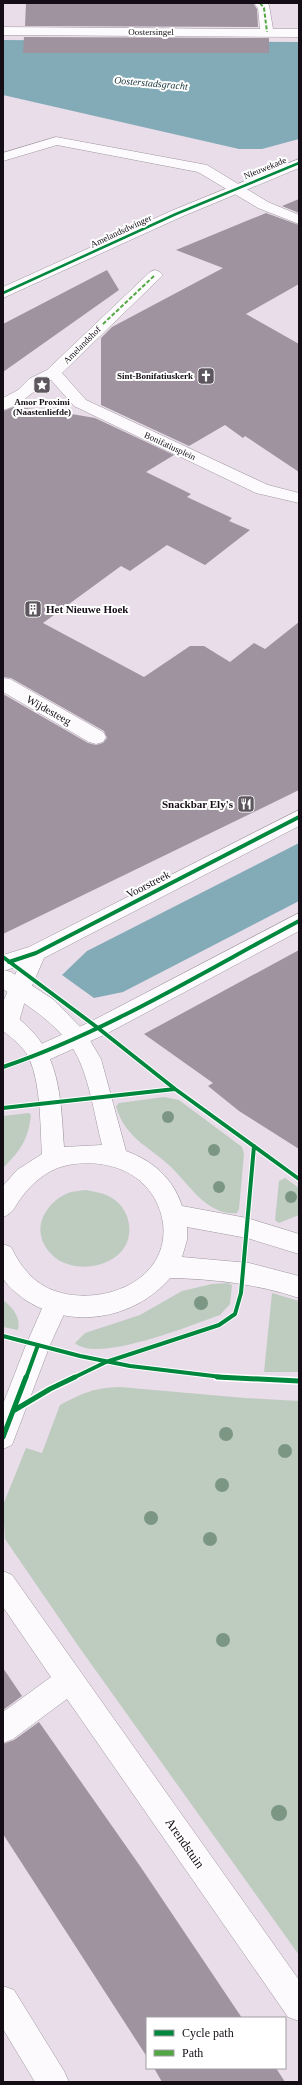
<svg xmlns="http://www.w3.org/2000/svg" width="302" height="2085" viewBox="0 0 302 2085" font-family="'Times New Roman',serif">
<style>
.green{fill:#beccc0}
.water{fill:#83abb7}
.building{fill:#9e939f}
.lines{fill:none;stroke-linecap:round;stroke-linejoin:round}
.minor-casing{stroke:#9f97a0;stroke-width:1}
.major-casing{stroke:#9f97a0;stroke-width:1}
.minor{fill:#fcfafc;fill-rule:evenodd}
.major{fill:#fcfafc;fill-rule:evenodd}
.quiet{stroke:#51a842;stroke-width:2;stroke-dasharray:4 2;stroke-linecap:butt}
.cycleway-far2-casing{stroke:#fff;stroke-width:4}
.cycleway-far1-casing{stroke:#fff;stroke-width:6}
.cycleway-casing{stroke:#fff;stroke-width:8}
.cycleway-far2{stroke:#00873e;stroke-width:2.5}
.cycleway-far1{stroke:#00873e;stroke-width:4}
.cycleway{stroke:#00873e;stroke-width:5}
.tree{fill:#7b9682}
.labels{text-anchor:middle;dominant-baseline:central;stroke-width:4;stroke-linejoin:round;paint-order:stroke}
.far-street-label{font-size:9px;fill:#140d15;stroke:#fff}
.far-poi-label{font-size:9px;font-weight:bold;fill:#140d15;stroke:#fff;text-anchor:end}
.far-water-label{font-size:10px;font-style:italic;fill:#16353b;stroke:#fff}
.poi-label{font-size:11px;font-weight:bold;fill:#140d15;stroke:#fff;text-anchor:start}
.street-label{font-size:11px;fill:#140d15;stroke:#fff}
.near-street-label{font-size:13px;fill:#140d15;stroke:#fff}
</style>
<rect width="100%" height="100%" fill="#e8dde9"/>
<!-- green -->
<path class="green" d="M164,1097l15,3 63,47 2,7 -5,55 -2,4c-29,3 -47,-27 -64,-44 -22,-22 -48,-30 -57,-63l3,-3z
M29,1113l2,2c-3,25 -10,35 -28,53v-52z
M285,1178l14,10v27l-20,8 -4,-3 4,-39z
M86,1190c10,2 20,3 29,10 16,12 20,38 5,53 -21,20 -62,19 -76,-9 -11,-21 5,-43 24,-51 5,-2 12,-2 18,-3z
M228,1283l4,2 -2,19 -10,11c-26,9 -123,49 -145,28l10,-10 55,-18 42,-24 30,-7z
M272,1293l27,8v71h-35z
M3,1300c10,8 18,17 15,30l-15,-3z
M120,1387l125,11 54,3v554l-220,-308 -74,-108 -2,-34 23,-57 16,5 18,-48c23,-12 33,-17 60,-18z"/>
<!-- water -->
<path class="water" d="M3,40l296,2v97l-37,10h-23l-236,-54z
M299,843v58l-176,91 -29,6 -32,-23 25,-24z"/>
<!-- building -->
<path class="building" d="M26,3h227l4,6 1,18 -233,-1z
M24,37l245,1v15h-246z
M299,199v14l-17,-7z
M266,213l33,12v59l-53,30 53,30v128l-54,-36 -2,2 -18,-13 -36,21 -88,-41v-67l11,-11 111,-59 -47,-18z
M107,270l12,20 -116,82v-48z
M14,407l40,4 41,7 79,37 -28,17 45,22 -4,3 45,21 -3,3 21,9 -45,35 -38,-20 -37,26 -9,-5 -78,57 101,54 46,-31h14l26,16 24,-19 11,6 34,-27v168l-296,144v-240l85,49 8,2 7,-2 4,-5 -3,-7 -93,-53 -8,-1v-266z
M299,950v199l-60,-38 -31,-25 5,-3 -69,-49z
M3,1668l19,28 -19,14z
M39,1722l101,144 102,152h-95v39l-144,-223v-90l11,-4z
M154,2068h122l9,14h-123z"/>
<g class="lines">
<defs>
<path id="minor" d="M254,3h13l2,2 4,24h26v8l-296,-2v-8l257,2 -2,-21z
M56,137l151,28 61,37 31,13v9l-41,-16 -60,-36 -141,-27 -54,16v-8z
M155,270l5,2 3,3 -3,3 -98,95 24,27 182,85 31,8v10l-43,-10 -182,-87 -23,-26c-17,9 -29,25 -48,30v-12l15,-8 11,-11 18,-9 103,-98z
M3,678l7,1 93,53 3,5 -3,5 -7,2 -7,-2 -86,-50z
M299,810v16l-255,132 -20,46 -7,25 -8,3 -6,-2v-28l16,-36 -16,5v-16l26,-8z
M299,913v18l-193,103 -60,27 -8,3 -8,-3 -3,-6 3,-6 60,-27z
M57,1292l9,3 3,8 -19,42 -38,100 -9,4v-45l23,-59 22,-50z
M3,1571l9,4 287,405v41l-11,-4 -221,-318 -54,40 -10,4v-31l48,-35 -48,-70z
M3,1986l11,4 50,81 5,11h-34l-32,-53z"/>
<path id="major" d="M299,159v9l-118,49 -178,81v-11l168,-76z
M3,970l8,2 43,28 31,32 16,27 25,92c27,10 47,27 56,55l65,12 52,16v20l-52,-16 -60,-11v13l-5,17 67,6 50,13v22c-42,-14 -84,-19 -129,-20 -35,41 -99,53 -146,21 -6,-5 -19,-14 -21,-22 -2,-10 0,-23 0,-33l8,3c9,19 23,37 44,44 47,16 115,-10 108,-68 -3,-18 -10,-31 -24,-43 -21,-17 -51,-20 -75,-14 -17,4 -33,18 -43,32 -7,9 -7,15 -18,19v-31l14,-16 25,-16c-2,-29 -1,-70 -13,-96 -5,-11 -17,-20 -26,-27v-21c10,4 18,10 25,17 33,31 33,78 36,120l38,-2c-7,-27 -11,-57 -22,-83 -13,-32 -50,-55 -77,-73z"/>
</defs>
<!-- minor casing -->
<use href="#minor" class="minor-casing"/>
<!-- major casing -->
<use href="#major" class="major-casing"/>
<!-- minor -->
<use href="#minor" class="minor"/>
<!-- major -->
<use href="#major" class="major"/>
<!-- quiet -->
<path class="quiet" d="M260,3l4,5 3,24
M103,324l52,-49"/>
<defs>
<path id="cycleway-far2" d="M3,293l173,-79 123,-51"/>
<path id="cycleway-far1" d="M3,957l95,71 77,61 124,90
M9,962l27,-9 263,-136
M3,1067c103,-35 200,-95 296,-146
M3,1108l172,-19
M3,1336l77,20 50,10 100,12
M26,1378l12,-33
M73,1378l33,-16 113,-37 16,-11 6,-21 13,-147"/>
<path id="cycleway" d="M217,1377l82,4
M13,1411l37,-22 25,-12
M3,1437l23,-60"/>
</defs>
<!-- cycleway-far2 casing -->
<use href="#cycleway-far2" class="cycleway-far2-casing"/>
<!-- cycleway-far1 casing -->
<use href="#cycleway-far1" class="cycleway-far1-casing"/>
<!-- cycleway casing -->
<use href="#cycleway" class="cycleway-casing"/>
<!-- cycleway-far2 -->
<use href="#cycleway-far2" class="cycleway-far2"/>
<!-- cycleway-far1 -->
<use href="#cycleway-far1" class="cycleway-far1"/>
<!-- cycleway -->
<use href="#cycleway" class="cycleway"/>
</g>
<!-- trees -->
<g class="tree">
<circle cx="168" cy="1117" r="6"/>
<circle cx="214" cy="1150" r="6"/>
<circle cx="219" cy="1187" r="6"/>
<circle cx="291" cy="1197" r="6"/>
<circle cx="201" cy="1303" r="7"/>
<circle cx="226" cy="1434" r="7"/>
<circle cx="285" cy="1451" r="7"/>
<circle cx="222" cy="1485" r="7"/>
<circle cx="151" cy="1518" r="7"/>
<circle cx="210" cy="1539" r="7"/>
<circle cx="223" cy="1640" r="7"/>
<circle cx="279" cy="1813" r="8"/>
</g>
<!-- icons -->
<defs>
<symbol id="church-square" viewBox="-11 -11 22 22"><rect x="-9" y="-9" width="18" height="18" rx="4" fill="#5e565f" stroke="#fff"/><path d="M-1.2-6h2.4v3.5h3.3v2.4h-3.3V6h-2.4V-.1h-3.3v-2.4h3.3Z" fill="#fff"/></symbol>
<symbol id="sight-square" viewBox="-11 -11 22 22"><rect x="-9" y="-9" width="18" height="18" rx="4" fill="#5e565f" stroke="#fff"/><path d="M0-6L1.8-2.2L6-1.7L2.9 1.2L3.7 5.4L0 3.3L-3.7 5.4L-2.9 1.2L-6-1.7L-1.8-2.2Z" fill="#fff"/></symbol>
<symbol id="building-square" viewBox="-11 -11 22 22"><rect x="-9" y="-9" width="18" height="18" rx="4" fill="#5e565f" stroke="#fff"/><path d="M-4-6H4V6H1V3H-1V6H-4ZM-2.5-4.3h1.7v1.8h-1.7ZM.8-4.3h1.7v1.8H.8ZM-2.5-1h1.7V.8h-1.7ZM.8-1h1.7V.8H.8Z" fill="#fff"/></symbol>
<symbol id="restaurant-square" viewBox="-11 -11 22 22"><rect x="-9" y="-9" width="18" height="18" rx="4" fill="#5e565f" stroke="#fff"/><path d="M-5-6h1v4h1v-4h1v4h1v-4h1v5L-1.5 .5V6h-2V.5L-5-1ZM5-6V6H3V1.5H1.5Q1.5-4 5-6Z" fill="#fff"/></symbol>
</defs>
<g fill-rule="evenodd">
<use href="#church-square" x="196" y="366" width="20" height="20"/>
<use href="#sight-square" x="32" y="375" width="20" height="20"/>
<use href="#building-square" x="23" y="599" width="20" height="20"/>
<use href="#restaurant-square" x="236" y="794" width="20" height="20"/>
</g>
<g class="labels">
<!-- far-street labels -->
<g class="far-street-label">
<text x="151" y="32">Oostersingel</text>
<text transform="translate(265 168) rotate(-22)">Nieuwekade</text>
<text transform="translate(121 231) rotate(-25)">Amelandsdwinger</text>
<text transform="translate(82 345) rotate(-45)">Amelandshof</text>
<text transform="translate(170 446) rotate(25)">Bonifatiusplein</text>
</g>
<!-- far-poi labels -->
<g class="far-poi-label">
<text x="193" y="376">Sint-Bonifatiuskerk</text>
<text x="42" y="402" text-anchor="middle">Amor Proximi<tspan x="42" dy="10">(Naastenliefde)</tspan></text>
</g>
<!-- far-water labels -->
<g class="far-water-label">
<text transform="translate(151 83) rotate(5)">Oosterstadsgracht</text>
</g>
<!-- poi labels -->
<g class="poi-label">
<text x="46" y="609">Het Nieuwe Hoek</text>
<text x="233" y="804" text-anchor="end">Snackbar Ely's</text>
</g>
<!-- street labels -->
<g class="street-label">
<text transform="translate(49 710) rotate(29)">Wijdesteeg</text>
<text transform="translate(148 884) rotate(-27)">Voorstreek</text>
</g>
<!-- near-street labels -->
<g class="near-street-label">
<text transform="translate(185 1843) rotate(55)">Arendstuin</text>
</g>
</g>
<!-- border -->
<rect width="302" height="2085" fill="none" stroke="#140d15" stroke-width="8"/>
<!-- legend -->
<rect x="146" y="2017" width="140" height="52" fill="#ffffff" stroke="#a19ea1"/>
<rect x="154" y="2030" width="20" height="6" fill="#00873e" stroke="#a19ea1"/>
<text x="182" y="2037" font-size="12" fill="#140d15">Cycle path</text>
<rect x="154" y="2050" width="20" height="6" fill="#51a842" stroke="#a19ea1"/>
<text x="182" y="2057" font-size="12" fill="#140d15">Path</text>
</svg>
